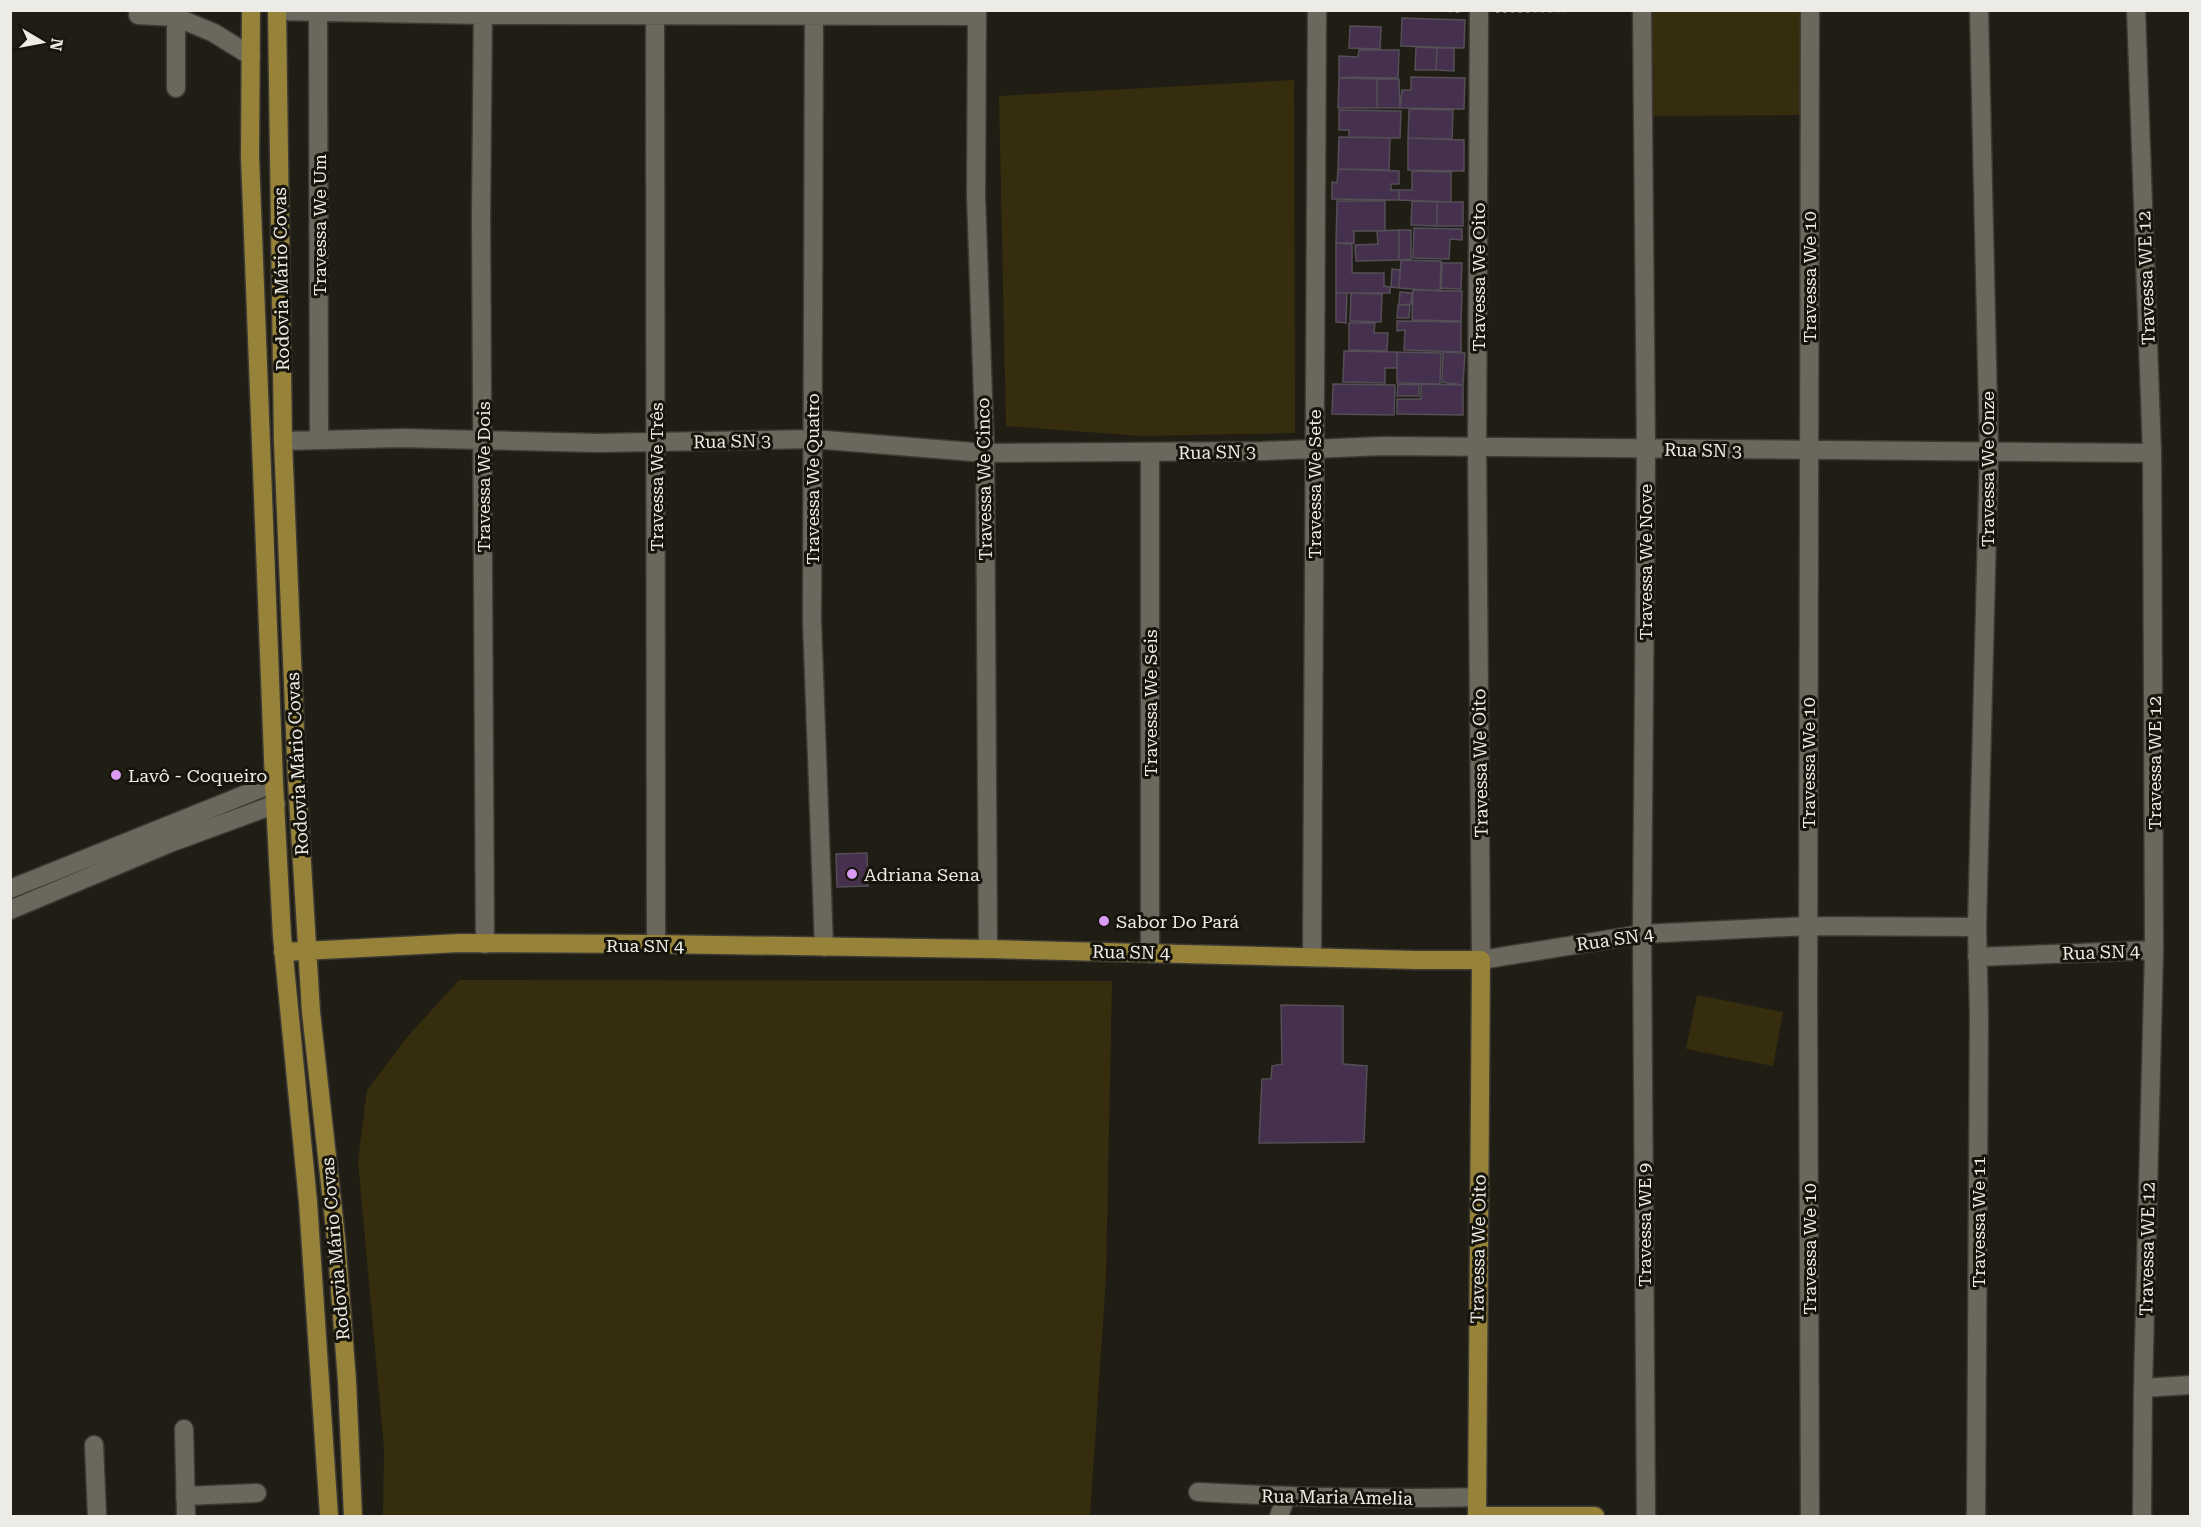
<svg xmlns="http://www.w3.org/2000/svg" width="2201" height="1527" viewBox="0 0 2201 1527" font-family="'Roboto Serif',serif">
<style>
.green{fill:#362d0f}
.building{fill:#45314e;stroke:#544e57;stroke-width:1.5}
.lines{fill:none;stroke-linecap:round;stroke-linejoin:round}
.minor-casing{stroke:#3c3934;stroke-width:21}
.major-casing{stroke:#3c3934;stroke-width:21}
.path{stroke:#79776f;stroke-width:4;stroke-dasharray:3 4.5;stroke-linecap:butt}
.minor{stroke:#6b675c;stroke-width:18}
.major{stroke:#968238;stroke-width:18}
.poi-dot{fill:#da9af6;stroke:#17140b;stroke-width:2}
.labels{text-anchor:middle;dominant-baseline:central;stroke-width:6;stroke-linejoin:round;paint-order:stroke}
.street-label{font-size:18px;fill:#edebe5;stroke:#17140b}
.poi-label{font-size:18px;fill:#edebe5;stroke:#17140b;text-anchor:start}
</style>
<rect width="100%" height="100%" fill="#201d14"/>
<!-- green -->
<path class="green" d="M1648,11h155l1,104 -157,1z
M1294,80l1,353 -154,3 -135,-10 -7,-330z
M459,980l653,1 -6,296 -16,239h-707l1,-68 -26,-287 9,-71 41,-54z
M1697,995l86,17 -10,54 -87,-17z"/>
<!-- building -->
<path class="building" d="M1402,18l63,2 -1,28 -63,-2z
M1350,26l31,1 -1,22 -31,-1z
M1416,47l21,1 -1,22h-21z
M1437,48h17v23l-18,-1z
M1359,50h40l-1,28 -59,-1v-21l19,1z
M1411,77l54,1 -1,31 -64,-1 2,-18h9z
M1339,78l38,1v29h-39z
M1377,79h22l1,29h-23z
M1409,109l44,1 -1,29 -44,-1z
M1339,110l62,1 -1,27 -51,-1v-7h-10z
M1339,137l51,1 -1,32 -51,-1z
M1408,138l56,2v31l-56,-1z
M1338,169l61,2v13h-8v6h8v10l-67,-1v-17l5,1z
M1412,171l39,1v30l-52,-2v-10h13z
M1337,201h48v30h-31v12h-18z
M1412,201l25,1v24l-26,-1z
M1437,202h26v24h-26z
M1414,228l48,1v11l-12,-1 -1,20 -36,-1z
M1399,230v30l-43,1 -1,-16 23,-1 -1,-13z
M1399,230h12v29l-12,1z
M1336,243l16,1v29h32v13l6,1v6h-54z
M1401,260l40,1 -1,30 -41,-3z
M1442,263h20l-1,26 -20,-1z
M1392,269l8,1 -1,18 -8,-1z
M1413,290l49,1 -1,30 -49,-1z
M1400,292l12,1 -1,11 -12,1z
M1336,293h11l-1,30 -10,-1z
M1351,293l31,1 -1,28 -31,-1z
M1398,305h12l-1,13h-12z
M1397,321l64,1v30l-57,-2 1,-20 -8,1z
M1349,323h26l-1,10h14l-1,18 -38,-1z
M1344,351l53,1v16h-12v15l-42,-1z
M1397,352l44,1 -1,31 -43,-1z
M1443,352l22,1 -2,32 -21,-3z
M1333,384l62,1 -1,30 -62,-1z
M1398,384l21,1v11h-22z
M1421,384l42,1v30l-66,-1v-15h24z
M867,853l1,33 -31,1 -1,-33z
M1281,1005l62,1v58l24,2 -3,76 -105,1 3,-64h9l1,-13 10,-2z"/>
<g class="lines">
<defs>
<path id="minor" d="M318,10l1,430
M483,10l-2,207 4,727
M655,10l1,934
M814,10l-2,611 12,326
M977,10l-1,186 9,257 3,496
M1479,10l-2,438 4,512 161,-26 166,-8 169,1
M1642,10l4,439 -4,485 4,582
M2136,10l16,443 2,497 -11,438 -1,128
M277,11l206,4 494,1
M138,15l38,2 38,16 37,23
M176,88v-71
M283,441l118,-3 197,5 215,-4 172,14 278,-2 120,-5 769,7
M10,889l264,-106
M10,910l160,-67 106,-39
M1150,953v-500
M1312,957l5,-947
M1977,957l177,-7
M2143,1388l47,-3
M184,1429l2,87
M94,1445l3,71
M1198,1492c93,5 185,8 278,5
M185,1496l72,-3
M1279,1516l7,-19
M1810,1516l-2,-518 2,-988
M1976,1516l3,-499 -2,-90 12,-476 -10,-441"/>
<path id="major" d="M251,10l-1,146 24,627 8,153 26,266 21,314
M277,10l6,431 14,339 14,232 25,226 11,143 6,135
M283,952l177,-9 196,1 332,5 428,11h65l-4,556h118"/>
</defs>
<!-- minor casing -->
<use href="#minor" class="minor-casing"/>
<!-- major casing -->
<use href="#major" class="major-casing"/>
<!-- path -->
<path class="path" d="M1441,10l20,1
M1496,11l89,-1"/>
<!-- minor -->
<use href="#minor" class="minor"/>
<!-- major -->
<use href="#major" class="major"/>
</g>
<!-- markers -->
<g class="poi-dot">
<circle cx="116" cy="775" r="6"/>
<circle cx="852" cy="874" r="6"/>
<circle cx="1104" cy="921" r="6"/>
</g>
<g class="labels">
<!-- street labels -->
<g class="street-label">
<text transform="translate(319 225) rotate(-90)">Travessa We Um</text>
<text transform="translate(1478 277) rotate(-90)">Travessa We Oito</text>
<text transform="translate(1809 277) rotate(-90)">Travessa We 10</text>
<text transform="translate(2146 278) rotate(-92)">Travessa WE 12</text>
<text transform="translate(281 279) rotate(-91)">Rodovia Mário Covas</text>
<text transform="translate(732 441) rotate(-1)">Rua SN 3</text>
<text transform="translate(1703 450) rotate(1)">Rua SN 3</text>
<text transform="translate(1217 452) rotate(-1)">Rua SN 3</text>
<text transform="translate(1987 469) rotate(-90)">Travessa We Onze</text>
<text transform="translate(483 477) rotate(-90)">Travessa We Dois</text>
<text transform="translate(656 477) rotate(-90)">Travessa We Três</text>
<text transform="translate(812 479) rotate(-90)">Travessa We Quatro</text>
<text transform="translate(984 479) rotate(-91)">Travessa We Cinco</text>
<text transform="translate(1314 484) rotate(-90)">Travessa We Sete</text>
<text transform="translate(1645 562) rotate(-90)">Travessa We Nove</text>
<text transform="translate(1150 703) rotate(-90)">Travessa We Seis</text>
<text transform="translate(1480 763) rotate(-91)">Travessa We Oito</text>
<text transform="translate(1808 763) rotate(-90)">Travessa We 10</text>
<text transform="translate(2154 763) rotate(-90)">Travessa WE 12</text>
<text transform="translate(297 764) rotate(-93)">Rodovia Mário Covas</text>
<text transform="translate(1615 939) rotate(-8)">Rua SN 4</text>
<text x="645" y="945">Rua SN 4</text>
<text transform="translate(1131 952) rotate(1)">Rua SN 4</text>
<text transform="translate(2101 952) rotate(-2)">Rua SN 4</text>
<text transform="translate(1978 1222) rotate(-90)">Travessa We 11</text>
<text transform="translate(1644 1225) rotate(-90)">Travessa WE 9</text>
<text transform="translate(335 1249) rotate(-95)">Rodovia Mário Covas</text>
<text transform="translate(1478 1249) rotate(-89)">Travessa We Oito</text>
<text transform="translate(1809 1249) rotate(-90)">Travessa We 10</text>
<text transform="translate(2147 1249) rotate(-89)">Travessa WE 12</text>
<text transform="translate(1337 1497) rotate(1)">Rua Maria Amelia</text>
</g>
<!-- poi labels -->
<g class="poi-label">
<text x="128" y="775">Lavô - Coqueiro</text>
<text x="864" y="874">Adriana Sena</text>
<text x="1116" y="921">Sabor Do Pará</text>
</g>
</g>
<!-- border -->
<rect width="2201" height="1527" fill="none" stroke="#edebe5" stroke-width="24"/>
<!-- north arrow -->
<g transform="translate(42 42) rotate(100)" stroke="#17140b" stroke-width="4.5" paint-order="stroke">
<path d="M0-4.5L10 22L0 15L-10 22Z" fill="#edebe5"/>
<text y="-9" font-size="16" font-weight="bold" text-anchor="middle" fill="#edebe5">N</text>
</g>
</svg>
